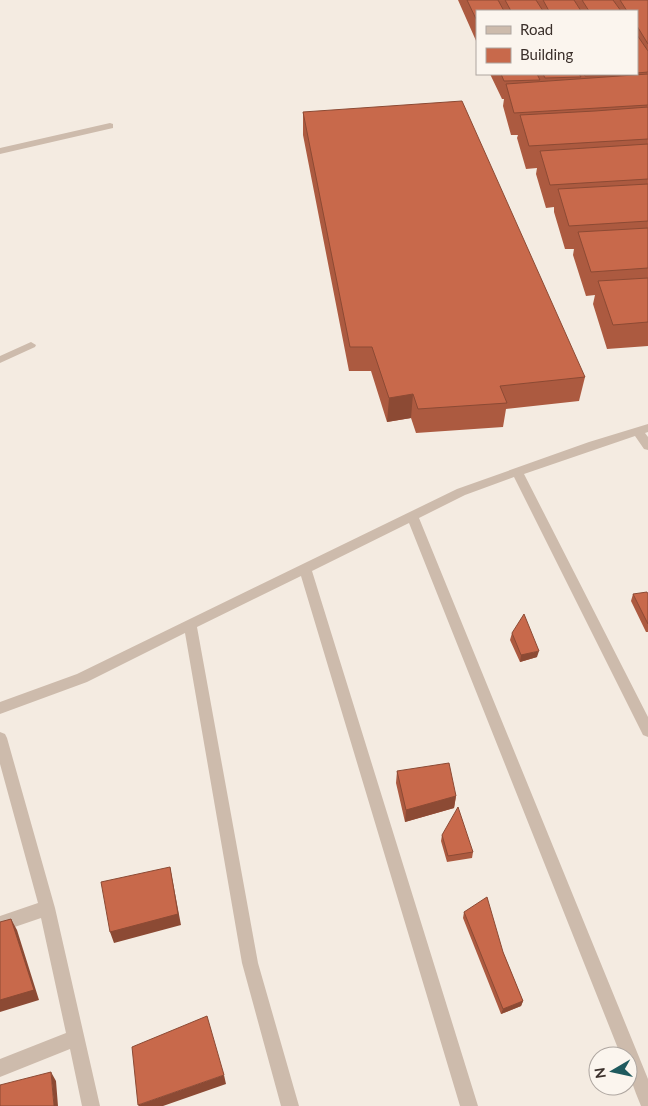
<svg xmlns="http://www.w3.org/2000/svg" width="648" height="1106" viewBox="0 0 648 1106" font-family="Lato,sans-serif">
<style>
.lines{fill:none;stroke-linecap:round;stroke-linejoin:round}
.street{fill:#cdbbac;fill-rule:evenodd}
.wall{fill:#ac5a40}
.shaded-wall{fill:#8c4a34}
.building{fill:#c8694b;stroke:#8c4a34}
</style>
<rect width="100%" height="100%" fill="#f4ebe1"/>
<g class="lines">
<!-- street -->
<path class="street" d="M110,123l3,1v4l-113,26v-6z
M31,342l5,3 -1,2 -35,16v-7z
M648,424v8l-3,1 3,4v13l-4,-1 -9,-13 -111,38 124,243v20l-5,-2 -129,-258 -49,18 -46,23 229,561v27h-7c-7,-18 -13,-30 -13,-50h-7l-212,-533 -97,48 166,535h-18l-159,-530 -104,51 61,336 41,143h-18l-39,-143 -57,-330 -98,49 -87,32v-12l77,-28 380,-185 132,-47z
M0,732l5,2 2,4 48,170 45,198h-18l-12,-57 -70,28v-18l66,-26 -25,-115 -41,14v-16l38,-13 -38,-139z"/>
</g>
<!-- wall -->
<path class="wall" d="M458,0h190v346l-41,3 -14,-45 2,-9 -9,1 -13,-41 1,-6h-9l-11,-37v-5l-8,1 -10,-34 1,-6 -11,1 -9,-31 1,-3h-7l-8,-29 1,-7h-2l-12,-25h147v-63h-160v32z
M303,112l282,265 -6,24 -73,8 -3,18 -87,6 -5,-15 -24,4 -16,-51h-22l-46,-236z
M633,594h15v38h-2l-15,-31z
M512,633l25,24 -17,5 -10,-22z
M397,771l59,25 -2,12 -49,14 -9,-39z
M442,835l31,17 -1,6 -25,4 -6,-21z
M464,912l39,40 20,49 -2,5 -20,8 -38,-96z"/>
<!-- shaded-wall -->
<path class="shaded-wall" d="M413,394l-2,24 -24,4 2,-24z
M539,651l-2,6 -17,5 1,-7z
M456,796l-2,12 -49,14 1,-12z
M170,867l11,58 -67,18 -4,-11z
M11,919l6,11 22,70 -39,12v-12z
M523,1001l-2,5 -20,8 2,-5z
M51,1072l5,9 2,25h-4z
M224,1075l2,9 -63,22h-24l-1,-1z"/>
<!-- building -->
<path class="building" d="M467,0h31l6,11h-27v10z
M505,0h31l7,11h-32z
M543,0h31l7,11h-32z
M582,0h31l8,11h-32z
M620,0h28v44l-11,-18v-15h-10z
M637,35l11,16v21l-11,1z
M501,74h36l3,6 -36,1z
M543,74h36l2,3 -36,1z
M584,74h36l1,1 -36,1z
M648,74v31l-134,8 -8,-29z
M462,101l123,276 -85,9 7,17 -89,6 -5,-15 -24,4 -17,-51h-22l-47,-235z
M648,107v32l-119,7 -9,-31 75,-4z
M648,144v35l-98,6 -10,-34z
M648,184v37l-79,5 -11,-37z
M648,228v40l-57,4 -13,-40z
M648,278v44l-35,3 -15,-44z
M647,592l1,2v30l-15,-30z
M524,614l15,37 -18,4 -9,-22z
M449,763l7,33 -50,14 -9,-39z
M458,807l15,45 -25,4 -6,-21z
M170,867l8,47 -68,18 -9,-50z
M487,897l16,55 20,49 -20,8 -39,-97z
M11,919l23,71 -34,10v-78z
M207,1016l17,59 -86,30 -6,-58z
M51,1072l3,34h-54v-21z"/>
<!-- legend -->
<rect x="476" y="10" width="162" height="65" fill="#fbf5ee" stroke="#aea6a0"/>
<rect x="486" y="26" width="25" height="8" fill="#cdbbac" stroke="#aea6a0"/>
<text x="520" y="35" font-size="15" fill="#3b302b">Road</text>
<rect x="486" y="48" width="25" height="15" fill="#c8694b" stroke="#aea6a0"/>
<text x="520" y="60" font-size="15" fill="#3b302b">Building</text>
<!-- north arrow -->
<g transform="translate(613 1071) rotate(261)"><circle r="24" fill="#fbf5ee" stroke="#aea6a0"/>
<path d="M0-4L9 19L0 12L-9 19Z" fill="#1f5a5e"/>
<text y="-8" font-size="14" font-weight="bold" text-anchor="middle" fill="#3b302b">N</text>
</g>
</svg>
